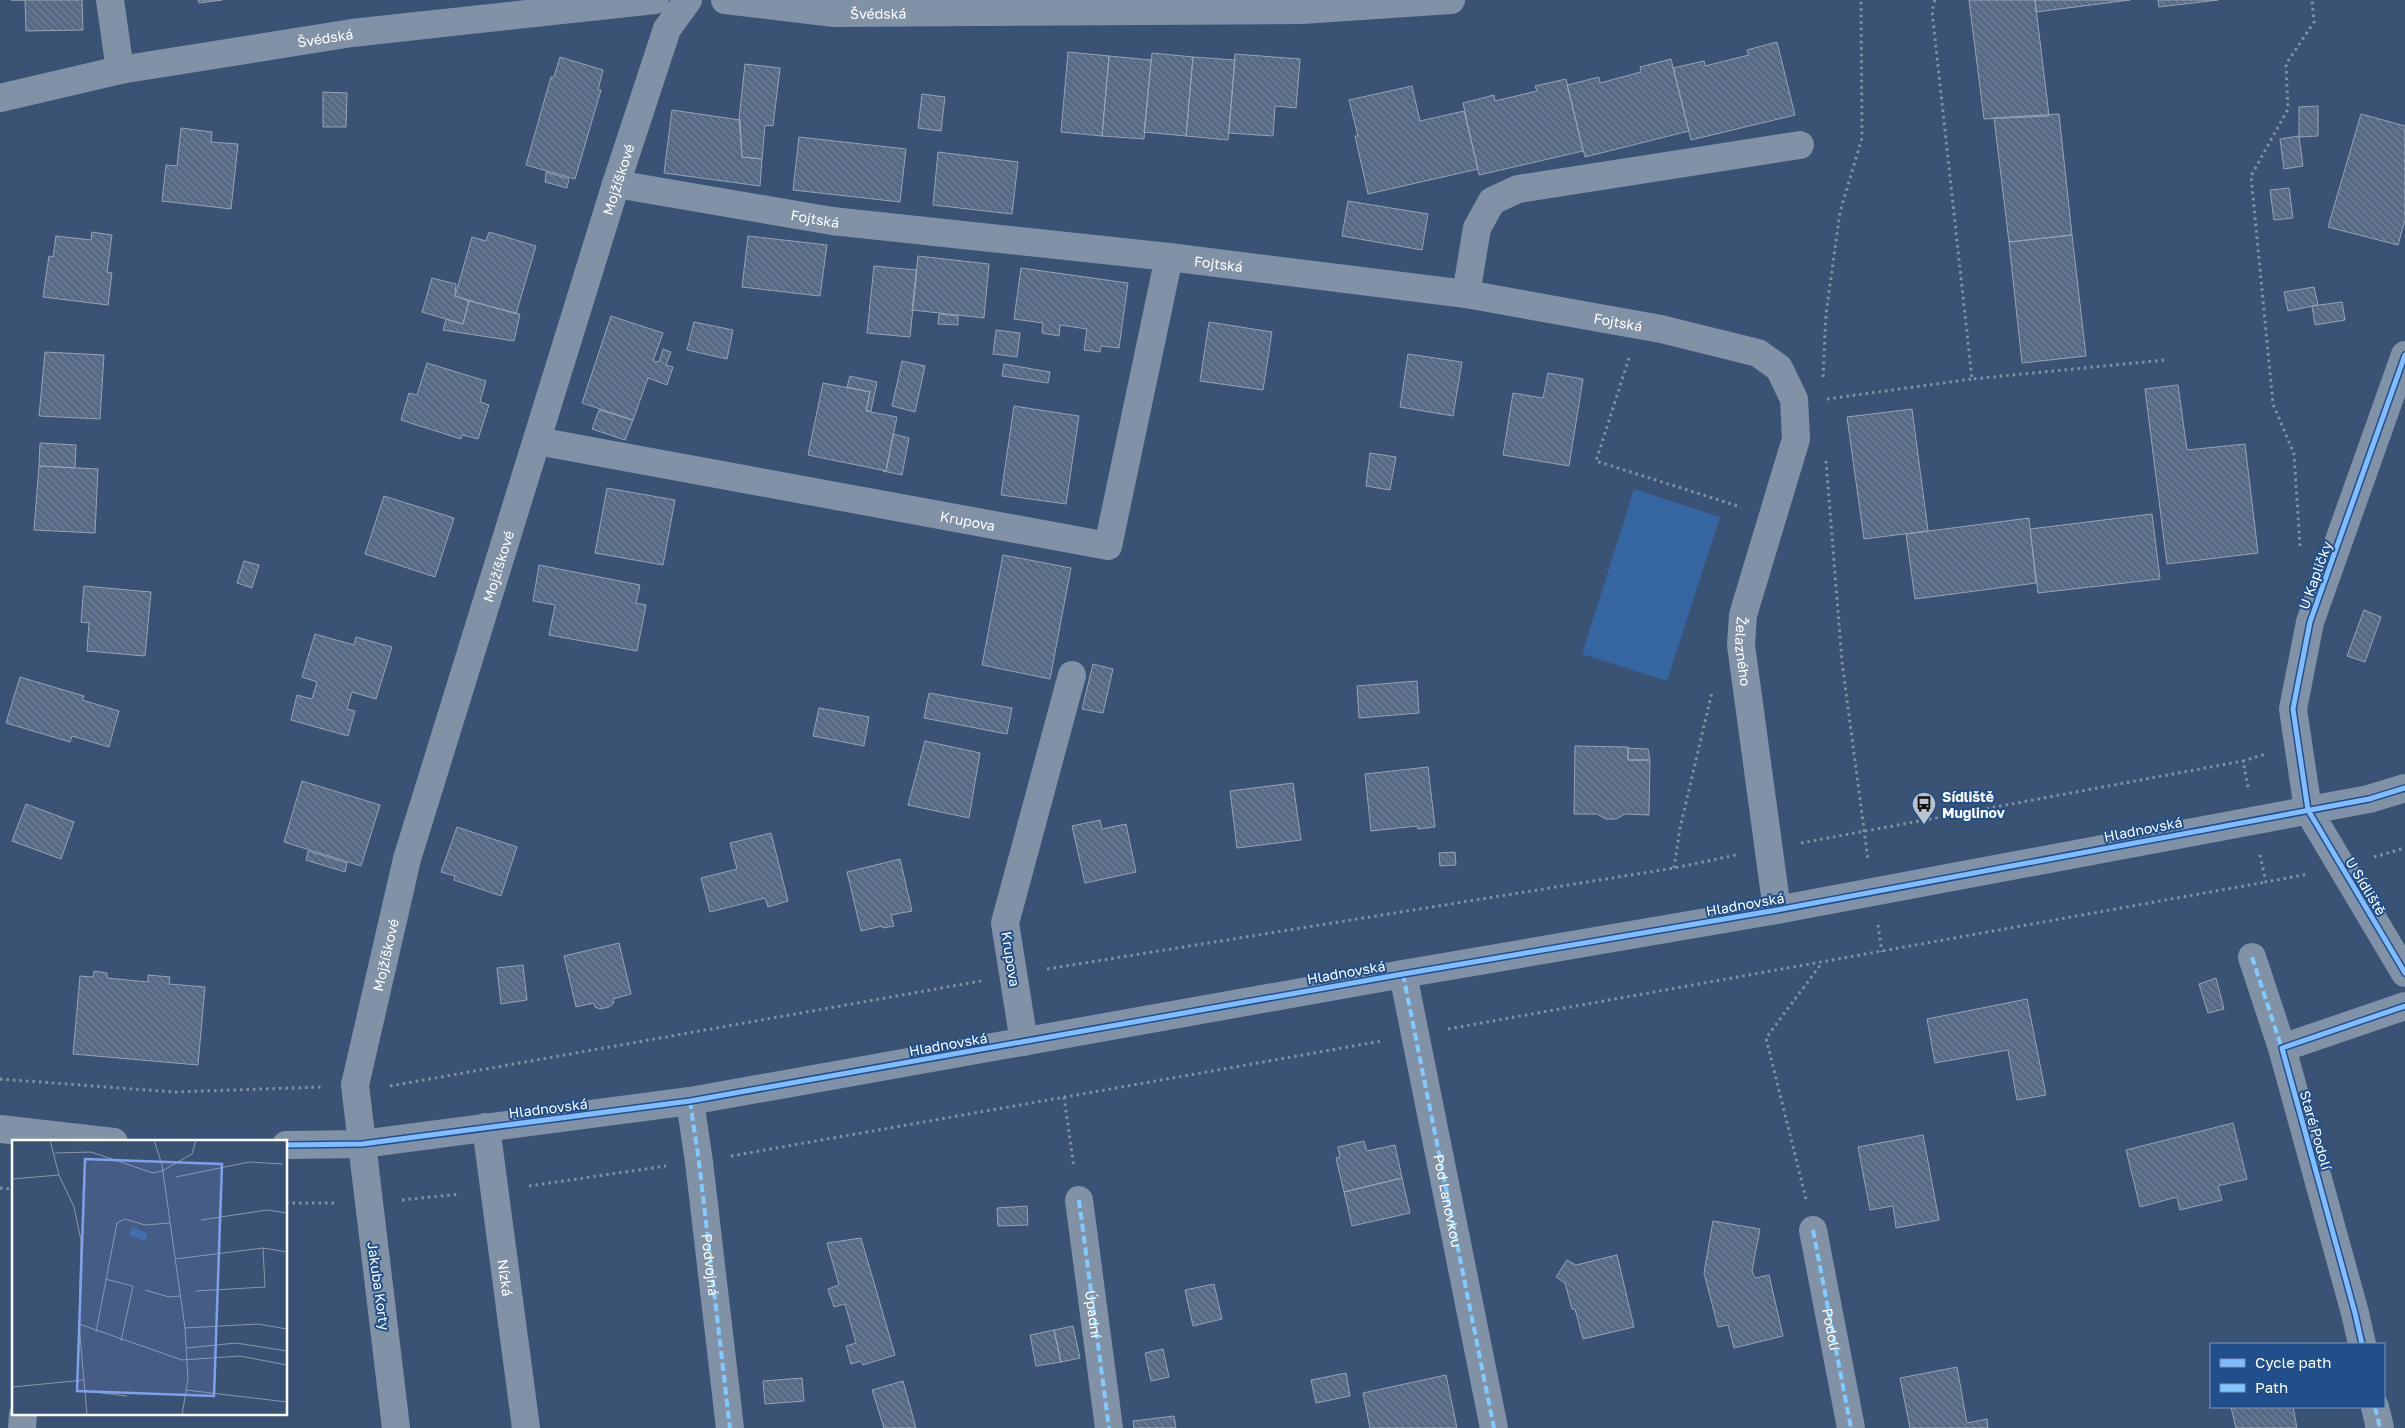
<svg xmlns="http://www.w3.org/2000/svg" width="2405" height="1428" viewBox="0 0 2405 1428" font-family="'Golos Text',sans-serif">
<style>
.pitch{fill:#3666a2}
.building{fill:url(#building-back-hatch);stroke:#95a3b6}
.lines{fill:none;stroke-linecap:round;stroke-linejoin:round}
.path{stroke:#8192a7;stroke-width:3;stroke-dasharray:2.5 4;stroke-linecap:butt}
.minor{stroke:#8192a7;stroke-width:28}
.quiet{stroke:#80caff;stroke-width:4;stroke-dasharray:8 4;stroke-linecap:butt}
.cycleway-casing{stroke:#214f8c;stroke-width:8}
.cycleway{stroke:#80bcff;stroke-width:5}
.labels{text-anchor:middle;dominant-baseline:central;stroke-width:4;stroke-linejoin:round;paint-order:stroke}
.street-label{font-size:14px;fill:#fff;stroke:#214f8c}
.poi-label{font-size:14px;font-weight:bold;fill:#fff;stroke:#214f8c;text-anchor:start}
.inset-road{fill:none;stroke:#8997ac;stroke-width:1}
.view{fill:#839eea;fill-opacity:0.15;stroke:#839eea;stroke-width:2.5}
.inset-edge{fill:none;stroke:#fff;stroke-width:2.5}
</style>
<defs>
<pattern id="building-back-hatch" width="6" height="6" patternUnits="userSpaceOnUse" patternTransform="scale(1.25)"><rect width="6" height="6" fill="#566984"/><path d="M-1 5l2 2M0 0l6 6M5-1l2 2" fill="none" stroke="#6f8096"/></pattern>
</defs>
<rect width="100%" height="100%" fill="#3a5274"/>
<!-- pitch -->
<path class="pitch" d="M1634,489l86,28 -53,164 -85,-27z"/>
<!-- building -->
<path class="building" d="M11,0h71l1,30 -57,1 -1,-31z
M198,0h24l-23,3z
M1969,0h66l14,116 -65,3z
M2035,0h95l-94,12z
M2158,0h60l-59,7z
M1777,42l18,73 -104,25 -18,-72 31,-7 1,5 44,-11 -2,-5z
M1068,52l41,4 -7,80 -41,-4z
M1152,53l41,4 -7,79 -42,-4z
M1235,54l65,5 -4,49 -21,-2 -2,30 -44,-3z
M1109,56l42,4 -7,79 -42,-3z
M560,57l43,13 -5,20h3l-26,89 -49,-14 25,-88h3z
M1193,57l42,3 -7,80 -42,-4z
M1671,59l18,72 -104,26 -18,-72 32,-8 1,6 41,-11 -1,-5z
M745,64l35,4 -7,58 -8,-1 -3,34 -20,-2 -3,-38z
M1566,79l17,72 -104,24 -16,-72 31,-8 1,6 42,-10 -2,-5z
M1412,86l8,35 44,-10 14,58 -110,25 -13,-58h3l-9,-36z
M323,92l24,1 -1,34h-23z
M922,94l23,3 -4,34 -23,-3z
M2318,106v30l-19,1v-30z
M672,110l68,10 2,37 20,2 -2,27 -96,-13z
M2059,114l13,121 -63,7 -15,-124z
M2361,114l44,12v94l-7,25 -70,-18z
M181,128l31,4 -1,10 27,2 -7,65 -69,-8 4,-36 11,1z
M2299,136l4,30 -19,3 -4,-30z
M799,137l107,12 -6,53 -107,-12z
M938,152l80,10 -6,52 -79,-9z
M546,172l23,7 -2,9 -22,-6z
M2289,188l4,30 -19,2 -4,-30z
M1348,201l80,13 -6,36 -80,-14z
M92,232l20,3 -5,37 5,1 -4,32 -65,-8 6,-41 4,1 3,-21 35,4z
M489,232l47,14 -20,68 -61,-18 17,-59 14,4z
M2072,235l14,121 -64,7 -13,-121z
M748,236l79,9 -7,51 -78,-9z
M918,256l71,8 -5,54 -72,-8z
M874,266l43,4 -7,67 -43,-4z
M1021,268l107,15 -9,65 -18,-2 -1,6 -16,-2 3,-21 -27,-4 -1,11 -17,-3 1,-10 -29,-4z
M432,278l24,6 -1,12 14,5 -6,23 -41,-12z
M2314,287l4,18 -30,6 -4,-19z
M469,301l51,13 -6,27 -71,-11 3,-11 17,5z
M2342,302l3,18 -30,5 -3,-19z
M939,314l19,2v9l-20,-1z
M611,316l52,17 -10,28 6,1 4,-13 8,3 -5,13 7,2 -6,18 -19,-7 -15,42 -51,-17z
M694,322l39,8 -6,29 -40,-9z
M1209,322l63,10 -9,58 -63,-9z
M996,330l24,3 -3,24 -24,-3z
M45,352l59,3 -4,64 -61,-3z
M1408,354l54,8 -9,54 -53,-9z
M902,361l23,5 -10,46 -23,-6z
M427,363l59,18 -6,21 9,3 -11,34 -16,-4 -1,4 -60,-19 8,-27 8,2z
M1004,364l46,8 -2,11 -46,-7z
M1548,373l35,6 -14,87 -66,-11 10,-62 30,5z
M850,376l27,6 -6,29h-5l4,-19 -23,-5z
M823,383l47,9 -4,19 31,6 -11,54 -78,-16z
M2178,385l9,65 58,-6 13,109 -91,11 -22,-175z
M1014,406l65,10 -13,88 -65,-9z
M1912,409l16,122 -64,8 -17,-122z
M599,410l34,10 -8,20 -33,-11z
M893,434l16,4 -7,37 -19,-4h3z
M40,443l36,2 -1,23 -36,-2z
M1370,453l26,4 -6,33 -24,-4z
M39,466l59,3 -3,64 -61,-3z
M607,488l68,12 -12,65 -68,-12z
M384,496l70,22 -19,59 -70,-23z
M2152,514l8,65 -122,14 -8,-64z
M2029,518l7,65 -121,16 -9,-65z
M1003,555l68,13 -21,111 -68,-14z
M244,561l15,4 -7,23 -15,-5z
M539,565l101,20 -4,18 10,2 -9,46 -88,-16 6,-30 -22,-4z
M84,586l67,6 -6,64 -58,-5 2,-28 -8,-1z
M2364,610l17,7 -16,45 -18,-6z
M315,634l39,11 2,-8 36,10 -16,52 -24,-7 -5,17 8,2 -7,25 -57,-16 6,-25 15,4 5,-17 -15,-5z
M1093,664l20,5 -10,44 -21,-4z
M20,677l64,19 -2,4 37,11 -10,36 -37,-11 -2,6 -64,-19z
M1417,681l2,32 -60,5 -2,-32z
M929,693l83,15 -5,26 -83,-16z
M819,708l50,9 -5,29 -51,-10z
M925,741l55,12 -11,65 -61,-13z
M1575,746l53,1v13h22l-1,55 -24,-1 -9,5h-10l-9,-5h-23z
M1628,748l20,1 2,11h-22z
M1428,767l7,60 -17,2 -1,-3 -46,5 -6,-57z
M302,781l78,24 -19,61 -77,-24z
M1293,783l8,57 -64,8 -7,-57z
M26,804l48,18 -13,37 -49,-18z
M1100,820l2,9 24,-5 10,48 -51,11 -13,-57z
M457,827l60,20 -16,49 -47,-16 1,-4 -14,-4z
M771,833l17,68 -20,6 -3,-9 -55,14 -9,-34 36,-9 -7,-26z
M308,851l39,12 -2,9 -39,-12z
M1455,852l1,13 -16,1 -1,-13z
M900,859l12,52 -21,4 3,11 -11,2 -1,-2 -21,5 -14,-59z
M619,943l12,51 -18,5 1,4 -5,4 -9,2 -5,-2 -1,-4 -18,4 -12,-51z
M523,965l4,35 -26,4 -4,-36z
M94,971l13,2v5l41,4v-7l22,2 -1,7 36,3 -7,78 -125,-11 7,-78 13,1z
M2216,978l8,31 -16,4 -9,-29z
M2027,999l19,96 -29,5 -9,-50 -73,13 -8,-44z
M2233,1123l14,56 -29,7 4,14 -42,10 -3,-13 -37,10 -14,-57z
M1923,1135l16,85 -43,8 -3,-22 -23,4 -12,-63z
M1364,1141l3,10 28,-6 7,33 -58,14 -8,-34 4,-1 -2,-10z
M1402,1178l8,35 -58,13 -8,-34z
M1027,1206l1,19 -30,1 -1,-18z
M1713,1221l47,8 -8,42 3,7 14,-3 14,61 -49,12 -6,-23 -10,2 -14,-54z
M861,1238l34,117 -32,10 -2,-4 -10,3 -5,-18 10,-3 -11,-39 -11,3 -6,-18 11,-4 -12,-42z
M1617,1255l17,72 -51,12 -8,-30h-3l-7,-26 -9,-6 11,-17 9,5z
M1214,1284l8,35 -29,7 -8,-36z
M1073,1326l7,32 -19,4 -7,-32z
M1054,1330l7,32 -25,4 -6,-31z
M1163,1349l6,28 -18,4 -6,-28z
M1957,1367l10,56 20,-4 1,9h-78l-10,-50z
M1346,1373l4,23 -34,7 -5,-23z
M1446,1375l11,53h-87l-7,-35z
M802,1378l2,23 -39,3 -2,-23z
M903,1381l13,47h-32l-12,-38z
M2231,1407h62l4,21h-61z
M1174,1416l2,12h-42l-1,-7z"/>
<g class="lines">
<!-- path -->
<path class="path" d="M1935,0l-3,11 40,368 193,-19
M1629,358l-33,103 145,46
M1823,377l3,-63 14,-102 22,-74 -1,-138
M1827,399l145,-20
M1826,461l16,201 26,198
M2300,546l-6,-92 -21,-50 -22,-228 37,-67 -2,-45 28,-42 -2,-22
M2248,787l-5,-26 23,-7
M1801,843l442,-82
M2260,855l6,27 42,-8
M2374,857l31,-9
M1674,868l6,-40 32,-136
M1878,925l4,27
M1047,969l627,-101 62,-13
M1448,1029l818,-147
M0,1079l174,13 147,-5
M390,1086l591,-105
M1064,1097l10,71
M731,1156l651,-115
M529,1186l137,-20
M0,1188l14,1
M1806,1199l-40,-161 55,-74
M402,1200l58,-6
M286,1203h50"/>
<!-- minor -->
<g class="minor">
<path d="M110,0l10,70"/>
<path id="s1" d="M725,0l109,13 468,-3 149,-10"/>
<path id="s2" d="M0,98l120,-28 232,-37 303,-33"/>
<path id="s3" d="M616,184l216,37 337,36 297,37 195,35 97,24 21,15 15,31 2,40 -53,176 -2,30 36,265"/>
<path d="M1466,294l11,-66 15,-27 26,-12 282,-44"/>
<path d="M2405,355l-95,267 -17,87 15,101 97,163"/>
<path id="s4" d="M537,441l571,105 61,-289"/>
<path d="M2252,957l30,91 73,265 7,31"/>
<path d="M1403,974l91,454"/>
<path d="M1024,1042l-19,-119 67,-248"/>
<path d="M2282,1048l123,-42"/>
<path d="M690,1101l9,61 31,266"/>
<path id="s5" d="M486,1127l40,301"/>
<path d="M0,1129l114,13"/>
<path d="M286,1145l76,-1 328,-43 713,-127 374,-64 592,-111 36,-11"/>
<path d="M1079,1200l30,228"/>
<path d="M1813,1230l38,198"/>
<path d="M2375,1407l5,21"/>
<path d="M22,1428l1,-14"/>
<path id="s6" d="M396,1428l-41,-343 52,-226 209,-675 51,-155 21,-29"/>
</g>
<!-- quiet -->
<g class="quiet">
<path d="M2252,957l31,95"/>
<path id="s7" d="M1403,974l91,454"/>
<path id="s8" d="M690,1101l9,61 31,266"/>
<path id="s9" d="M1079,1200l30,228"/>
<path id="s10" d="M1813,1230l38,198"/>
<path d="M2375,1407l5,21"/>
</g>
<defs>
<path id="cycleway" d="M2405,355l-95,267 -17,87 15,101 97,163
M286,1145l76,-1 328,-43 713,-127 374,-64 592,-111 36,-11
M2362,1344l-7,-31 -73,-265 123,-42"/>
</defs>
<!-- cycleway casing -->
<use href="#cycleway" class="cycleway-casing"/>
<!-- cycleway -->
<use href="#cycleway" class="cycleway"/>
</g>
<!-- icons -->
<defs>
<symbol id="bus-pin" viewBox="-11 -11 22 30"><path d="M0 17L-7.5 6A9.5 9.5 0 1 1 7.5 6Z" fill="#bac2ce" stroke="#214f8c"/><path d="M-5-6H5V4H4V6H2V4H-2V6H-4V4H-5ZM-3.5-4V0h7V-4ZM-3.5 1.2v1.5H-2V1.2ZM2 1.2v1.5H3.5V1.2Z" fill="#111"/></symbol>
</defs>
<g fill-rule="evenodd">
<use href="#bus-pin" x="1910" y="790" width="28" height="38"/>
</g>
<g class="labels">
<!-- street labels -->
<g class="street-label">
<text stroke="none"><textPath href="#s1" startOffset="154">Švédská</textPath></text>
<text stroke="none"><textPath href="#s2" startOffset="331">Švédská</textPath></text>
<text stroke="none"><textPath href="#s6" startOffset="1289">Mojžíškové</textPath></text>
<text stroke="none"><textPath href="#s3" startOffset="202">Fojtská</textPath></text>
<text stroke="none"><textPath href="#s3" startOffset="608">Fojtská</textPath></text>
<text stroke="none"><textPath href="#s3" startOffset="1012">Fojtská</textPath></text>
<text stroke="none"><textPath href="#s4" startOffset="438">Krupova</textPath></text>
<text stroke="none"><textPath href="#s6" startOffset="884">Mojžíškové</textPath></text>
<text transform="translate(2315 575) rotate(-70)">U Kapličky</text>
<text stroke="none"><textPath href="#s3" startOffset="1476">Želazného</textPath></text>
<text transform="translate(2143 829) rotate(-11)">Hladnovská</text>
<text transform="translate(2366 886) rotate(59)">U Sídliště</text>
<text transform="translate(1745 904) rotate(-10)">Hladnovská</text>
<text stroke="none"><textPath href="#s6" startOffset="479">Mojžíškové</textPath></text>
<text transform="translate(1011 959) rotate(81)">Krupova</text>
<text transform="translate(1346 972) rotate(-10)">Hladnovská</text>
<text transform="translate(948 1044) rotate(-10)">Hladnovská</text>
<text transform="translate(548 1108) rotate(-7)">Hladnovská</text>
<text transform="translate(2316 1130) rotate(74)">Staré Podolí</text>
<text stroke="none"><textPath href="#s7" startOffset="231">Pod Lanovkou</textPath></text>
<text stroke="none"><textPath href="#s8" startOffset="165">Podvojná</textPath></text>
<text stroke="none"><textPath href="#s5" startOffset="152">Nízká</textPath></text>
<text transform="translate(379 1286) rotate(82)">Jakuba Korty</text>
<text stroke="none"><textPath href="#s9" startOffset="115">Úpadní</textPath></text>
<text stroke="none"><textPath href="#s10" startOffset="101">Podolí</textPath></text>
</g>
<!-- poi labels -->
<g class="poi-label">
<text x="1942" y="796">Sídliště<tspan x="1942" dy="16">Muglinov</tspan></text>
</g>
</g>
<!-- overview -->
<g transform="translate(12 1140)">
<rect width="275" height="275" fill="#3a5274"/>
<path d="M120,87l16,6 -3,8 -16,-6z" fill="#3666a2"/>
<path class="inset-road" d="M38,0l9,35 15,32 7,33 -2,84 8,91M142,0l8,25 23,163 3,51 -6,36M43,13l36,-1 62,21 9,-2 30,-17 4,-14M164,37l73,-15 34,2M0,39l47,-4M189,80l66,-10 20,3M163,119l88,-11 24,4M93,139l28,7 -12,55M133,150l24,7 11,-1M184,151l69,-4 -2,-39M67,184l103,36 58,-4 47,9M173,188l73,-4 29,5M84,192l21,-109 8,-4 20,6 25,-2M175,208l49,-5 51,8M0,247l72,-7M174,250l101,12M74,251l41,5"/>
<path class="view" d="M73,19l137,5 -8,232 -137,-5z"/>
<rect width="275" height="275" class="inset-edge"/>
</g>
<!-- legend -->
<rect x="2210" y="1343" width="175" height="65" fill="#214f8c" stroke="#7a95ba"/>
<rect x="2220" y="1359" width="25" height="8" fill="#80bcff" stroke="#7a95ba"/>
<text x="2255" y="1368" font-size="15" fill="#ffffff">Cycle path</text>
<rect x="2220" y="1384" width="25" height="8" fill="#80caff" stroke="#7a95ba"/>
<text x="2255" y="1393" font-size="15" fill="#ffffff">Path</text>
</svg>
